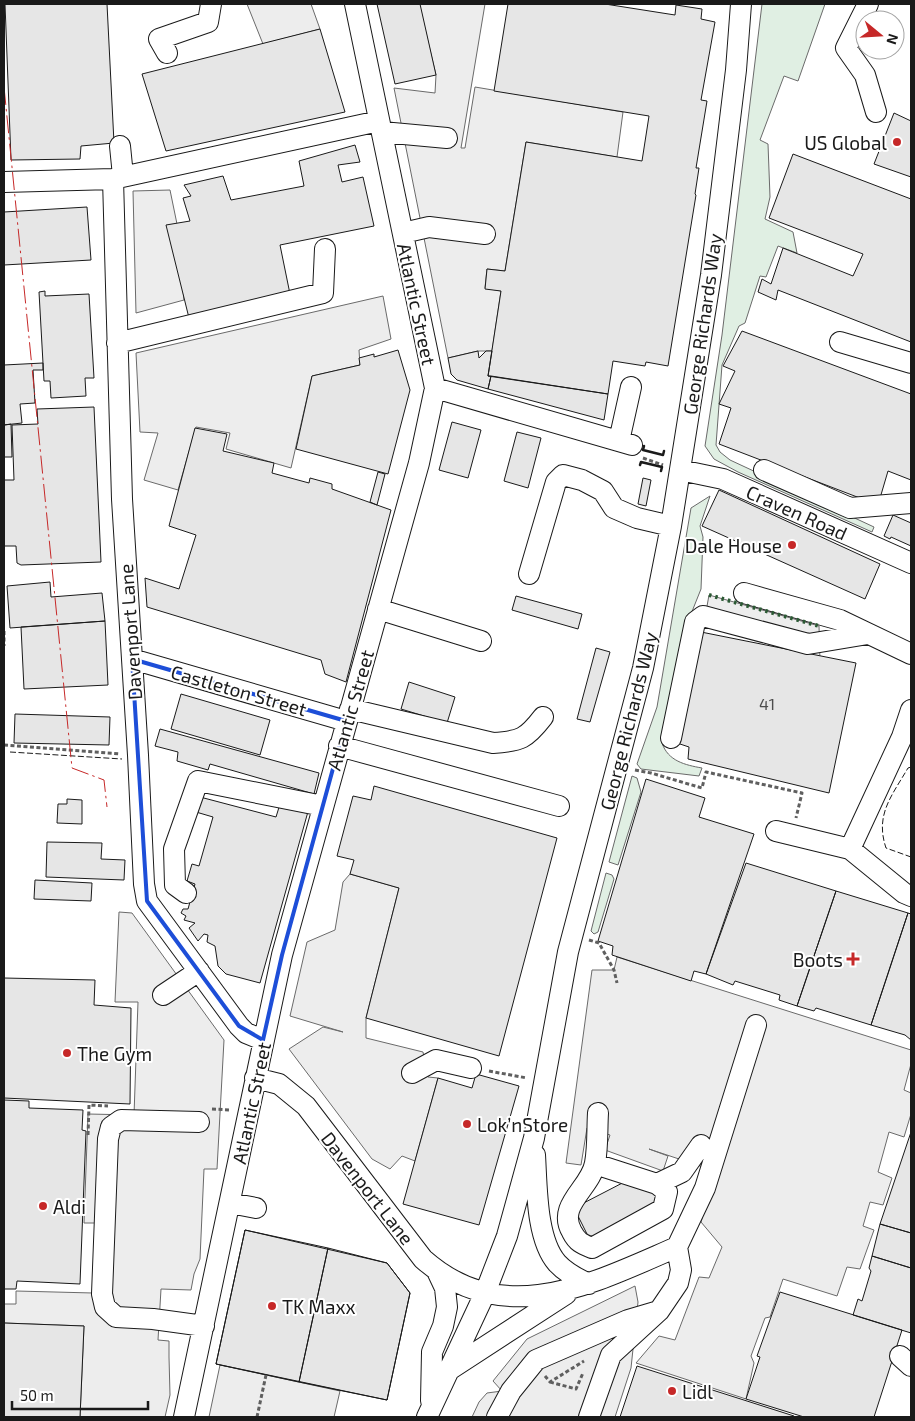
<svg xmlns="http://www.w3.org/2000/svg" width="915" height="1421" viewBox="0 0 915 1421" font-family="'Exo 2',sans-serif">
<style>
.green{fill:#e0efe3;stroke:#6a6a6a}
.parking{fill:#ededed;stroke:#6a6a6a}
.building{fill:#e6e6e6;stroke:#1a1a1a}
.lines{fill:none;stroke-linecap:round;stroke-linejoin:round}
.minor-casing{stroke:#1a1a1a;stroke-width:22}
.path{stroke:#5f5f5f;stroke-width:3;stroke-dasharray:4 2.5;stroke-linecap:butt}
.minor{stroke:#fff;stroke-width:20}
.hedge{stroke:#2b5a34;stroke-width:4;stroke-dasharray:2.5 4;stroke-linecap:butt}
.fence{stroke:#1a1a1a;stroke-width:1;stroke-dasharray:6 2.5;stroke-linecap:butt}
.wall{stroke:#1a1a1a;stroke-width:2.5}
.power{stroke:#c62828;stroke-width:1;stroke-dasharray:18 4 2.5 4;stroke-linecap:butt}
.marked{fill:none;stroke:#1d4ed8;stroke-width:4;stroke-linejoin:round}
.poi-dot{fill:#c62828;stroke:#fff;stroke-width:2}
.labels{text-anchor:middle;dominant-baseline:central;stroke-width:4;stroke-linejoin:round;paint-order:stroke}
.number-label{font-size:16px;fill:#4d4d4d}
.poi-label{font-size:19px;fill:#1a1a1a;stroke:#fff;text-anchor:start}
.street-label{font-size:19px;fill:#1a1a1a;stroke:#fff}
</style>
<rect width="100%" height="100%" fill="#fff"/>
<!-- green -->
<path class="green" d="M762,4h63l-27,77 -14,-5 -24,64 8,4 2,53 -5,22 28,13 4,21 -19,-7 -12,31 -6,-1 -15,47 -6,3 -17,39 -6,80 4,7 10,8 144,67 -2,5 -134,-60 -24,-13 -9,-13 17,-111z
M710,496l-10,30 3,11 -2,52 -12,30 -27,124c6,18 23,22 40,25l-3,8 -58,-7 -4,-5 20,-57 34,-199z
M632,776l5,2 4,14 -23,73 -9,-3z
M606,873l6,2 2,4 -16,53 -4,2 -3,-3z"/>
<!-- parking -->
<path class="parking" d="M247,4h64l9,25 -57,15z
M419,4h66l-24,144h4l10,-61 148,25 -6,45 -91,-15 -21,129 -18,-2 -2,19 16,3 -9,60h-14l-30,7 -54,-270 41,5 1,-18z
M170,190l7,34 7,76 -48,13 -3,-122z
M383,296l8,43 -32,11 1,15 -48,11 -21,92 -65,-19 4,-16 -34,-6 -18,63 -34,-10 14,-47 -18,-1 -4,-79z
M709,595l110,31 1,35 -116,-38z
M350,874l49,14 -33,130v20l57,14 5,25 10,1 -23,83 -13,-5 -12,13 -18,-10 -83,-110 34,-22 20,5 -53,-16 17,-74 28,-12 8,-48z
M119,912l13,1 92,127 -7,129h-13l-4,90 -6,15 -3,16 -30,-1 -3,51 11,1v16l1,38 -5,22h-85l4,-91 -80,-3v-19h12v-13l77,2 2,-70h-11l4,-109 46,1 4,-113h-23z
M617,957l294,93v14l-7,26 7,3v21l-7,23 -15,-5 -11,40 14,6 -9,27 -13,-3 -7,24 11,4 -14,39 -13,-2 -10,29 -54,-17 -13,38 -5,1 -14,38 3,7 -8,36 -110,-36 23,-27 16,4 24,-63 10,1 13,-31 -21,-25 14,-51 -66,-22 19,7 -5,15 -58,-21 5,-15 -23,-7 -6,37 -15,-2 26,-193h22z
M635,1286l3,16 -7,66 -16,49h-143l7,-15 8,-9 15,-2 -9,-10 34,-42z
M220,1365l120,26 -6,26h-125z"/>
<!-- building -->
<path class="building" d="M5,4h102l7,139 -33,3 -1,13 -69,1z
M377,4h43l16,71 -41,9z
M508,4h97l70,11 1,-10 26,4 -1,10 14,3 -14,78 6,1 -11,67h3l-4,26 1,1 -28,171 -22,-4 -1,4 -32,-5 -5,33 -120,-18 13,-85 -16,-2 2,-20 18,2 21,-129 116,19 7,-45 -155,-25z
M320,29l25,83 -179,39 -24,-77z
M894,113l17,8v56l-37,-13z
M355,145l5,17 -22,3 4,17 21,-5 11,49 -94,19 10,49 -101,24 -23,-93 24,-4 -7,-23 8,-2 -7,-11 39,-9 8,24 73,-14 -5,-25z
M793,154l118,45v143l-133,-52 -2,10 -18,-8 4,-13 9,5 12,-36 70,28 10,-22 -94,-36z
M87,207l4,53 -87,5v-53z
M45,291v5l44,-2 5,84h-9l1,18 -35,2 -1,-17h-6l-5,-89z
M742,331l169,63v86l-23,-9 -10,34 -159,-61 12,-36 -12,-4 16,-33 -12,-5z
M398,350l12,40 -22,84 -92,-25 16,-73 48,-11 -1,-7 15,-4v3z
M478,351l1,7 7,-7h6l-4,25h3l-3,13 -31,-9 -6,-6 -3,-16z
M43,363v7h-10l2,33 -15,1 2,19 -18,2v-60z
M491,376l117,18 -4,26 -116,-31z
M94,407l7,155 -80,3 -4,-2 -1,-17h-12v-66h10l-2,-55 26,-1 -1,-15z
M452,422l29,8 -13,48 -29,-8z
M11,424l1,33h-8v-32z
M195,428l32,6 -4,17 51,12 -2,10 37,10 1,-5 22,6v5l59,21 -45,172 -21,-8 -4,-14 -174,-53 -2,-29 34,11 17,-54 -27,-9z
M517,432l24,6 -13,50 -24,-7z
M378,472l7,2 -8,31 -7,-3z
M643,478l8,2 -5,26 -8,-2z
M719,490l161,74 -15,35 -163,-73z
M893,515l18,8v23l-20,-9 -1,2 -6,-3z
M50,582l1,15 51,-4 3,28 -95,7 -3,-42z
M516,596l66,18 -4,15 -66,-19z
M105,621l3,64 -84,4 -3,-62z
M701,632l155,31 -27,130 -141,-34 1,-12 -12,-4z
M596,648l14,4 -20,70 -13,-3z
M409,682l46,15 -8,26 -46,-14z
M181,694l89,26 -10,35 -89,-26z
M15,714l95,3 -1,28 -95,-2z
M160,729l159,44 -5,21 -104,-30 -2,6 -31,-9 1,-9 -23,-6z
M646,779l59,19 -6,19 55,17 -48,140 -12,-3 -3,10 -79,-26 1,-9 -15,-5z
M374,786l183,52 -58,218 -133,-38 33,-130 -49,-14 4,-14 -17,-4 16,-60 18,4z
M200,797l76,20 4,-13 29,4 -49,175 -34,-9 -8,-8 -3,-20 -8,-4 1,-7 -4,-1 -6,7 -9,-13 6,-5 -11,-3 2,-4 -5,-3 2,-4h5l7,-25 -8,-3 5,-17 7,2 14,-49 -17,-5z
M67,799l15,1v24l-25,-1 1,-19h9z
M47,842l55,1 -1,16 24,1 -1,20 -78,-3z
M746,863l90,28 -39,115 -18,-6 1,-5 -45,-14 -2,4 -27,-11z
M35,880l57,3 -1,18 -57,-2z
M836,891l72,22 -37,112 -55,-17 -2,3 -17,-5z
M908,913l3,1v126l-6,-5 -34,-10z
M4,978l91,2 -1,25 37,3 -1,96 -126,-6z
M476,1074l43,12 -40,139 -76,-21 35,-126 34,10z
M4,1100l25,1v7l54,2 -1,20 4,1 -6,153 -63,-3 -1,8h-12z
M911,1132v101l-31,-9z
M632,1178l30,20 -70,46 -18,-36z
M880,1224l31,9v35l-39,-12z
M245,1230l142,33 23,30 -23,107 -171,-36z
M245,1230l83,18 -29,134 -83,-18z
M328,1248l59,15 23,30 -23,107 -88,-18z
M872,1256l39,12v65l-58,-18 5,-16 4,2 9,-30 -2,-3z
M780,1292l122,38 -28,87h-70l-58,-18 14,-42 -3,-1z
M4,1323l80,3 -4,91h-76z
M637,1366l157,50 -1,1h-173z"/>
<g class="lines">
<defs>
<path id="minor" d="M868,4l-22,44 19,27 11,37
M167,53l-8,-14 49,-17 3,-18
M382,132l65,6
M120,146l3,30
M113,179l9,320 16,256 6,129 3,17 92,125 7,7 17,7
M4,182l109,-3 266,-58
M403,233l26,-6 56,7
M840,342l71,21
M117,343l206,-50 2,-44
M435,388l197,57
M619,441l12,-54
M680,470l43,9 188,84
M764,470l86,38 61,-5
M529,574l27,-92 7,-7 19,5 21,11 11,17 23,10 34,8
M744,593l96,27 71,34
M378,609l103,32
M132,659l214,62
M350,709l143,34c28,-2 33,-4 50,-26
M671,738l24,-116 8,-6 105,28 60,-10
M339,746l220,60
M776,831l74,18 52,-112 9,-27
M850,849l54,44 7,3
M186,893l-11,-8 -1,-36 24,-68 125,25
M163,995l36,-24
M412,1073l24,-13 35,8
M255,1078l24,6 27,22 117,153c81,72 170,24 254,-12
M199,1122l-78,-2 -10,7 -3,12 -6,155 3,13 11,10 37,2 51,7
M535,1155c2,31 1,84 22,108 9,10 21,16 32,21
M595,1164l62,20 10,8 -4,17 -71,39c-10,-4 -15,-6 -20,-16 -16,-27 19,-44 23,-69 3,-16 2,-34 3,-50
M657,1184l25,-12 19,-27
M230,1203l26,5
M900,1356l11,10
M449,1370l117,-76
M431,1401l1,-49 11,-26 4,-19 -2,-19 -8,-17
M184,1417l98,-462 137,-492 16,-75 -80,-384
M427,1417l58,-124 22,-57 27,-98 34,-186 75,-284 28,-142 40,-251 25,-205 5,-66
M497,1417l14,-26 25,-31 92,-40 27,-8
M589,1417l22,-62 48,-44 19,-28 3,-13 -4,-23 28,-59 51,-163"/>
</defs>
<!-- minor casing -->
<use href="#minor" class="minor-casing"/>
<!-- path -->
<path class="path" d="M643,458l20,7
M4,631v15
M4,745l116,9
M635,770l16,3 51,15 4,-16 96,21 -6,25
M589,940l10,3 15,27 3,13
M489,1071l38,7
M212,1109l19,1
M88,1135l1,-30 19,1
M545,1376l5,6 34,-21
M550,1382l26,7 7,-16
M257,1417l9,-42"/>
<!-- minor -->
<use href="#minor" class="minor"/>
<!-- hedge -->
<path class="hedge" d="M709,595l110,31"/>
<!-- fence -->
<path class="fence" d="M10,752l112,7
M911,767l-3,1c-17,29 -33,47 -22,80l25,9"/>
<!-- wall -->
<path class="wall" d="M644,446l-1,4 20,5 1,-4
M640,465l1,-3 21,5 -1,4"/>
<!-- power -->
<path class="power" d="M4,87l68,681 32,12 3,27"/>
</g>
<!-- marked area -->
<path class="marked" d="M132,659l214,62 -64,234 -19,85 -24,-14 -92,-125z"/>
<!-- markers -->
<g class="poi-dot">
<circle cx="897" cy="142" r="5"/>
<circle cx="792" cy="545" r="5"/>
<path d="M850.5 951.5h5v5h5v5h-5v5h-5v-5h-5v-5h5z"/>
<circle cx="67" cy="1053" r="5"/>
<circle cx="467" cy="1124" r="5"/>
<circle cx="43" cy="1206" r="5"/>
<circle cx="272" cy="1306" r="5"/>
<circle cx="672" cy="1391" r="5"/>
</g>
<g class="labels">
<!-- number labels -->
<g class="number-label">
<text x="767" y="703">41</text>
</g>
<!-- poi labels -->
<g class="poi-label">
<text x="887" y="142" text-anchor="end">US Global</text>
<text x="782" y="545" text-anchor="end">Dale House</text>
<text x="843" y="959" text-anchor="end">Boots</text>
<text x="77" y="1053">The Gym</text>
<text x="477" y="1124">Lok’nStore</text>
<text x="53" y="1206">Aldi</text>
<text x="282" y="1306">TK Maxx</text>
<text x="682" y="1391">Lidl</text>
</g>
<!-- street labels -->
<g class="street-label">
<text transform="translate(417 304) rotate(78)">Atlantic Street</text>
<text transform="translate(702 324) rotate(-82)">George Richards Way</text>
<text transform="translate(797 512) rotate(24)">Craven Road</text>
<text transform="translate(130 632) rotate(-94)">Davenport Lane</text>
<text transform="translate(239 690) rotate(16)">Castleton Street</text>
<text transform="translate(350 710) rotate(-74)">Atlantic Street</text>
<text transform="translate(628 721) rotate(-76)">George Richards Way</text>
<text transform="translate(251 1103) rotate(-78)">Atlantic Street</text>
<text transform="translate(368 1188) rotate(52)">Davenport Lane</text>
</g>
</g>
<!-- border -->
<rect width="915" height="1421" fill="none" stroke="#1a1a1a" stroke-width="10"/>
<!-- north arrow -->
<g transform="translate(880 35) rotate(108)"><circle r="24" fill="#ffffff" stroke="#a3a3a3"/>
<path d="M0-4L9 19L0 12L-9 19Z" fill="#c62828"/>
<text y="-8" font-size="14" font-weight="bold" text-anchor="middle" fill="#1a1a1a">N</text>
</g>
<!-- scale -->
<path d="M12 1401v8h136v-8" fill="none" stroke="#1a1a1a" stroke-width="2.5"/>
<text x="20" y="1401" font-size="15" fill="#1a1a1a" stroke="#ffffff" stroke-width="4" paint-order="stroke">50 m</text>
</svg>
